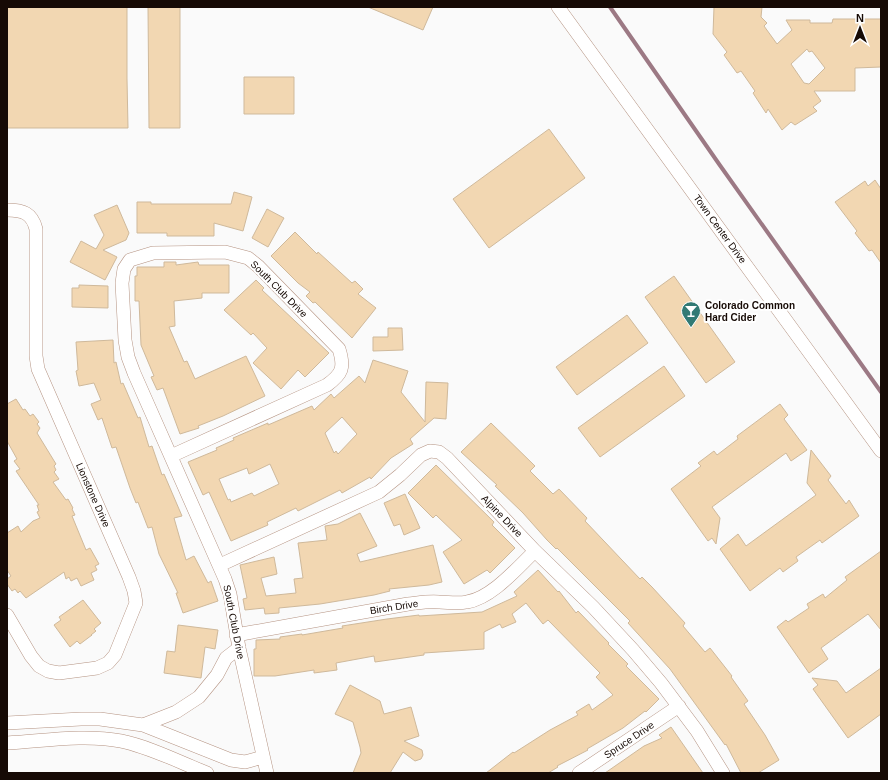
<svg xmlns="http://www.w3.org/2000/svg" width="888" height="780" viewBox="0 0 888 780" font-family="Arial,sans-serif">
<style>
.lines{fill:none;stroke-linecap:round;stroke-linejoin:round}
.stream{stroke:#9c7984;stroke-width:4}
.building{fill:#f2d7b2;stroke:#cfb99b;fill-rule:evenodd}
.minor-casing{stroke:#b59382;stroke-width:14}
.minor{stroke:#fff;stroke-width:13}
.labels{text-anchor:middle;dominant-baseline:central;stroke-width:4;stroke-linejoin:round;paint-order:stroke}
.street-label{font-size:10px;fill:#160a05;stroke:#fff}
.poi-label{font-size:10px;font-weight:bold;fill:#160a05;stroke:#fff;text-anchor:start}
</style>
<rect width="100%" height="100%" fill="#fafafa"/>
<g class="lines">
<!-- stream -->
<path class="stream" d="M610,7l109,157 162,228"/>
</g>
<!-- building -->
<path class="building" d="M7,7h120v72l1,49h-121z
M148,7h32v121h-31z
M368,7h65l-10,23z
M714,7h48l-1,10 6,6 -3,3 13,18 15,-14 -6,-10h24v3h22l1,-4h48v48l-26,1v23h-41l7,10 -8,6 4,4 -22,14 -4,-3 -9,8 -14,-21 -2,4 -13,-20 2,-2 -14,-20 -4,2 -13,-18 3,-3 -14,-18zM807,49l2,3 3,-1 13,17 -16,16 -5,-1 -13,-19z
M244,77h50v37h-50z
M549,129l36,49 -96,70 -36,-49z
M875,180l6,9v74l-9,-13 -3,1 -14,-18 2,-2 -22,-29 30,-21 3,5z
M234,192l18,5 -9,34 -29,-8v13h-47v-3h-30v-31h14v2h80z
M117,205l12,28 -3,7 -23,10 14,7 -12,23 -35,-18 11,-21 15,8 8,-14 -10,-20z
M267,209l17,9 -16,29 -16,-9z
M295,232l22,22 1,-2 34,31 3,-2 8,8 -5,5 18,14 -24,30 -37,-36 -2,1 -7,-7 4,-4 -12,-9 -27,-27z
M164,262h12v3l22,-3 1,3h30v28h-27v5l-28,3 1,25 -6,1 15,35 3,-1 8,18 51,-23 19,40 -42,20 -25,10 1,2 -19,6 -17,-46 -6,2 -6,-13 3,-1 -13,-31 -2,-44h-4v-25h2v-9h27z
M674,276l61,86 -29,21 -61,-86z
M256,280l8,8 -2,2 67,63 -24,24 -7,-7 -17,19 -28,-26 14,-15 -14,-15 -2,2 -27,-25z
M79,285l29,1v22l-36,-1v-19h7z
M627,315l21,28 -71,52 -21,-28z
M388,328h14l1,22 -30,1v-14h15z
M113,340l1,23 2,-1 5,22 2,-1 15,35 2,-1 9,30 3,-1 10,29 2,-1 18,42 -8,2 12,42 8,-4 14,27 3,-2 7,20 -35,12 -7,-20h2l-19,-39 -7,-27 -4,1 -10,-26 -2,1 -6,-15 -14,-41 -4,1 -10,-30 -4,2 -7,-16 10,-4 -7,-17 -15,3 -3,-15 2,-1 -2,-28z
M373,360l35,11 -7,21 24,30 1,-40 22,1 -2,36 -12,-1 -24,21 3,5 -22,14 -20,21 -1,-2 -28,16 -2,-3 -42,21 -2,-3 -29,14 1,3 -37,16 -22,-49 -6,3 -15,-33 29,-12 -1,-2 18,-8 -1,-2 35,-15v2l44,-19 2,4 17,-16 3,4 25,-22 6,7zM342,417l15,17 -19,20 -2,-3 -2,2 -9,-20zM270,464l9,20 -25,12 -2,-3 -21,9 -1,-3 -2,1 -9,-21 28,-11 2,6z
M664,366l21,30 -85,61 -22,-29z
M16,399l7,11 2,-1 5,7 3,-2 6,8 -2,2 3,4 -3,5 19,31 -2,2 2,4 -2,2 5,7 -6,3 13,18 2,-1 5,9 -1,1 3,6 -3,1 14,34 4,-2 9,16 -4,2 2,4 -6,3 3,7 -13,6 -4,-8 -6,3 -2,-4 -3,2 -2,-7 -38,26 -6,-7 -2,2 -3,-4 -3,2 -5,-7v-5l4,-3 -4,-6v-37l11,-7 3,6 12,-11 7,-3 -3,-6 2,-1 -2,-6h2l-23,-34 4,-2 -6,-8 3,-2 -10,-18v-37z
M780,404l8,11 -4,4 23,31 -16,11 -5,-8 -74,54 8,11 -4,26 -4,-6 -4,3 -37,-52 30,-23 -3,-3 16,-12 3,4 21,-16 -1,-3z
M491,423l44,43 -5,5 23,23 6,-5 28,29 -2,3 55,58 2,-2 10,10 33,36 -2,3 22,26 5,-4 22,28 -1,1 17,24 -4,3 21,31 14,25 -21,13h-17l-15,-29 -1,1 -55,-76 -42,-46 2,-2 -73,-73 -1,1 -9,-9 -24,-27 -28,-27 2,-1 -36,-33z
M811,450l20,26 -3,4 18,24 3,-4 10,16 -37,27 -2,-3 -24,17 2,4 -15,11 -3,-4 -30,23 -30,-42 18,-15 8,12 70,-51 -9,-12z
M436,465l58,57 -2,3 23,23 -25,25 -3,-3 -23,14 -21,-32 19,-12 -26,-25 -3,3 -25,-25z
M405,494l15,34 -16,7 -4,-11 -6,2 -10,-23z
M360,513l17,33 -20,8 3,8 73,-17 9,37 -13,3 -40,4 1,2 -16,4 -54,9 -41,4v5l-14,1 -1,-6 -19,2 -2,-11 4,-1 -7,-33 34,-8 3,17 -16,4 5,18 30,-3 -2,-14 9,-1 -5,-35 29,-3 -2,-14 13,-2z
M881,551v79l-13,-16 -47,34 7,11 -19,14 -32,-46 9,-7 2,2 21,-14 -2,-4 16,-10 2,4 22,-18 -2,-3z
M538,570l20,22 1,-1 17,22 2,-2 31,32 -1,1 20,20 -2,2 33,33 -13,13 -1,-1 -22,17 -36,21 1,1 -31,16 1,1 -10,6h-62l27,-21 1,1 36,-23 28,-15 -2,-3 13,-8 3,6 21,-15 -17,-18 4,-4 -52,-53 -5,4 -17,-21 -14,11 4,8 -14,6 -2,-4 -16,8v17l-60,4v2l-49,7 -1,-6 -38,7 1,7 -23,3v-3l-39,6h-21v-27h2v-9l24,-1v-2l22,-3v1l41,-7 -1,-2 45,-7 32,-4v1l63,-4 35,-16 -3,-4z
M83,600l18,23 -7,6 2,2 -5,4h1l-12,9 -3,-3 -7,6 -16,-22 7,-5 -2,-3z
M178,625l40,5 -3,19 -10,-2 -4,31 -37,-5 3,-22 8,1z
M881,668v46l-33,24 -35,-49 5,-4 -6,-7 25,3 9,12z
M350,685l30,16 4,13 27,-7 8,29 -15,5 18,9 1,5 -2,4 -6,2 -12,-9 -13,21h-37l8,-20 -1,-6 -7,-25 -18,-8z
M671,727l32,46h-98l39,-27 18,-8 -3,-3z"/>
<g class="lines">
<defs>
<path id="minor" d="M558,7l323,444
M7,210c16,0 25,3 29,19v127l2,13 91,208 5,14 2,12 -21,52 -7,8 -11,5 -38,5 -11,-2 -9,-5 -8,-10 -24,-41
M171,456l156,-71c15,-11 18,-17 12,-36l-81,-83 -10,-8 -23,-6 -72,1 -23,7 -6,9 -2,14 3,57 3,17 6,16 91,206 5,15 9,54 28,125
M220,565l159,-73 21,-17 21,-20 9,-4 9,1 8,6 88,93 58,56 40,43 28,33 36,48 26,42
M236,635l172,-31c10,-1 20,-3 31,-2 9,0 18,2 28,0 25,-4 50,-34 68,-51
M7,723l74,-4h19l43,6 33,-13 23,-15 18,-22 9,-17 13,-10
M143,725l88,35 14,2 18,-5
M7,743c37,-2 77,-9 114,-2 29,6 58,21 86,32
M579,773l100,-67"/>
</defs>
<!-- minor casing -->
<use href="#minor" class="minor-casing"/>
<!-- minor -->
<use href="#minor" class="minor"/>
</g>
<!-- icons -->
<defs>
<symbol id="bar-pin" viewBox="-11 -11 22 30"><path d="M0 17L-7.5 6A9.5 9.5 0 1 1 7.5 6Z" fill="#327a74" stroke="#fff"/><path d="M-6-5H6L.8 .8V4.5H3.5V6h-7V4.5H-.8V.8Z" fill="#fff"/></symbol>
</defs>
<g fill-rule="evenodd">
<use href="#bar-pin" x="680" y="300" width="22" height="30"/>
</g>
<g class="labels">
<!-- street labels -->
<g class="street-label">
<text transform="translate(720 229) rotate(54)">Town Center Drive</text>
<text transform="translate(279 289) rotate(45)">South Club Drive</text>
<text transform="translate(93 495) rotate(66)">Lionstone Drive</text>
<text transform="translate(502 516) rotate(46)">Alpine Drive</text>
<text transform="translate(394 607) rotate(-9)">Birch Drive</text>
<text transform="translate(234 622) rotate(79)">South Club Drive</text>
<text transform="translate(629 740) rotate(-34)">Spruce Drive</text>
</g>
<!-- poi labels -->
<g class="poi-label">
<text x="705" y="305">Colorado Common<tspan x="705" dy="12">Hard Cider</tspan></text>
</g>
</g>
<!-- border -->
<rect width="888" height="780" fill="none" stroke="#160a05" stroke-width="16"/>
<!-- north arrow -->
<g transform="translate(860 28)" stroke="#ffffff" stroke-width="3" paint-order="stroke">
<path d="M0-3L7 15L0 10L-7 15Z" fill="#160a05"/>
<text y="-6" font-size="11" font-weight="bold" text-anchor="middle" fill="#160a05">N</text>
</g>
</svg>
